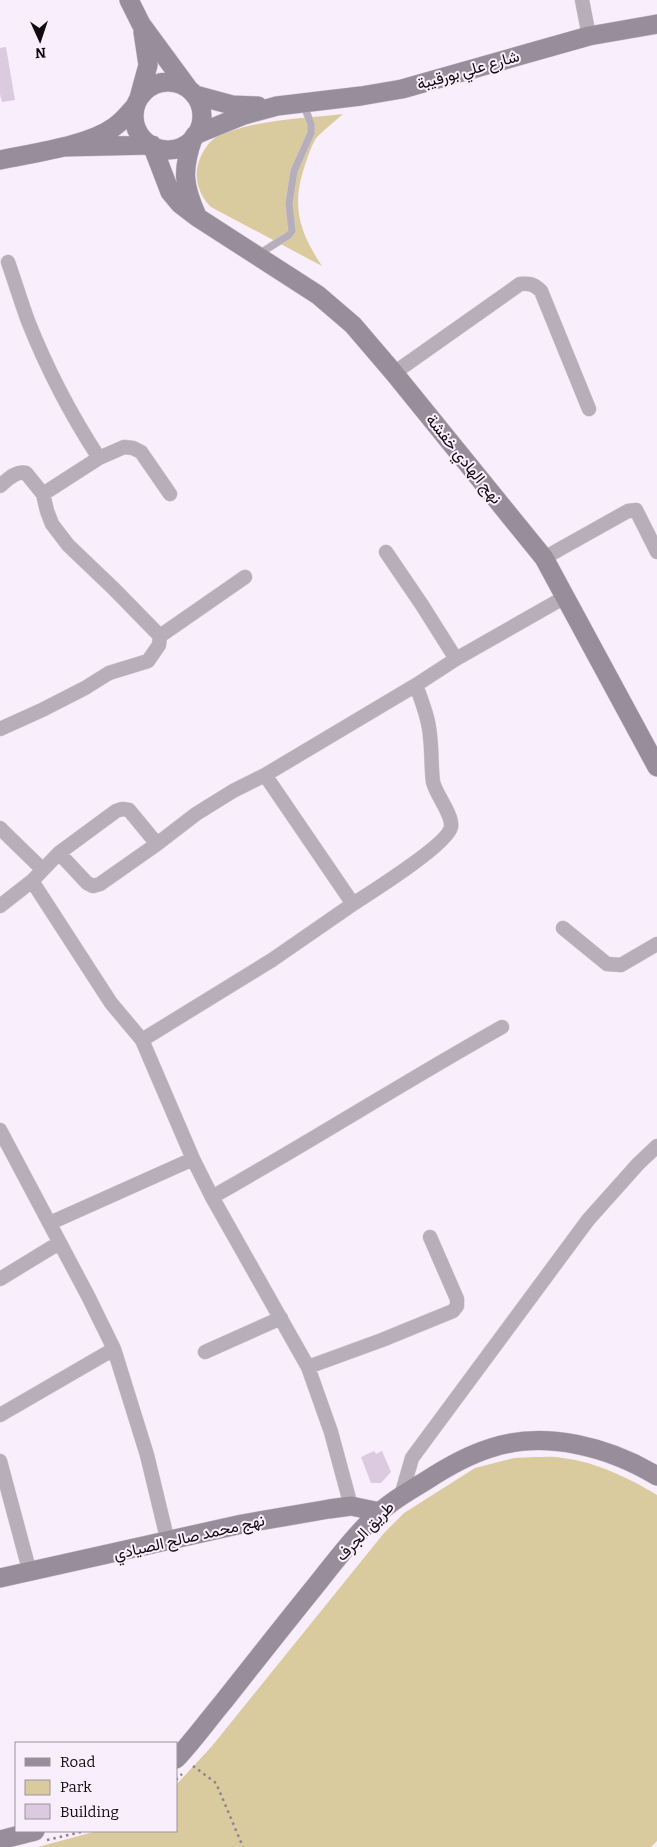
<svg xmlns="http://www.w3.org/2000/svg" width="657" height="1847" viewBox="0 0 657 1847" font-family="Bitter,Vazirmatn,serif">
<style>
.green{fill:#dacb9e}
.building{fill:#dccae1}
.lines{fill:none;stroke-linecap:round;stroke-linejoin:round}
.lane-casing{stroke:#d4cad6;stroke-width:8}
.street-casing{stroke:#d4cad6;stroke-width:15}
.secondary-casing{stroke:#d4cad6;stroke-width:20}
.path{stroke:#8d848f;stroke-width:2.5;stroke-dasharray:2.5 4;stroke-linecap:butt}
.lane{stroke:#b6aeb8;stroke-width:7}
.street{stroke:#b6aeb8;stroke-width:14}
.secondary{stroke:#988d9b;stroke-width:19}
.labels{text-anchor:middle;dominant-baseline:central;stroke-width:4;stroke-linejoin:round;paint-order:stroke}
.street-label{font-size:16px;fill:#100a11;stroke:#f9eefc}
</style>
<rect width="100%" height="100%" fill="#f9eefc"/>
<!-- green -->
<path class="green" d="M343,114c-8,7 -18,15 -26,23 -5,7 -9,19 -12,28 -14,41 -6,66 17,101l-111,-59c-10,-10 -16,-24 -14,-38 2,-12 9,-25 19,-32 4,-4 12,-5 18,-7 35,-11 73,-12 109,-16z
M535,1457c9,0 19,-1 28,1 33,4 66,20 94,37v346l-6,6h-613l59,-16h79v-46l36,-39 172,-213 20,-20 71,-45 39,-10z"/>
<!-- building -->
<path class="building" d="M6,47l9,53 -13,2 -2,-8v-46z
M374,1451l2,3 6,-3 9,21 -10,11h-10l-10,-26z"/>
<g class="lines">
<defs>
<path id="lane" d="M259,254l30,-19 3,-4 -3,-27 5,-33 17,-38v-9l-8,-21"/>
<path id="street" d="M582,0l7,36
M8,262c7,20 13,40 20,59 19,48 43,94 71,137
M394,373l126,-89c9,-1 14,0 21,7l48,118
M0,486c7,-6 16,-16 26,-13l17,21 56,-36 25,-11 9,1 8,4 29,42
M43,494l4,17 5,13 16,21 46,44 46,47 85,-59
M386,552l36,53 34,54
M544,558l84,-47 8,-1 21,42
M0,729l42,-19 43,-22 24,-15 39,-12 11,-16 1,-9
M0,828l42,41
M59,853l28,30 6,3 7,-2 57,-40 39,-30 37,-23 32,-16 151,-90 40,-26 109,-62
M32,881l79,122 31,37 51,119 19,38 96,170 23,65 20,74
M353,904c17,-11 95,-60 98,-77 2,-12 -15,-32 -18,-45 -2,-15 -1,-31 -3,-46 -1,-17 -8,-34 -14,-51
M0,906l32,-25 27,-28 57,-42 6,-2 7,1 28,34
M563,928l44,36 14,1 36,-21
M142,1040l130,-80 81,-56 -88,-129
M0,1130l88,166 26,53 33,106 21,87
M212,1197c98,-55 192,-115 290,-170
M50,1223l143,-64
M0,1279l59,-36
M205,1352l76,-34
M308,1367l74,-27 71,-29 4,-5v-7l-27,-62
M0,1415l114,-66
M0,1461l30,112
M401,1496l11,-38 176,-238 50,-56 19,-18"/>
<path id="secondary" d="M129,0l12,24 47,64
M134 116a34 34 0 1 1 68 0a34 34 0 1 1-68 0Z
M195,95l37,10 26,1
M139,98l9,-33 -5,-33
M195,135l49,-20 33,-9 84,-10 41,-7 187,-53 68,-12
M193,138c-11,32 -10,47 4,78
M63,147l89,-2 18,47 10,12 17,13 121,78 35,30 41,48 150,185 113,209
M0,160c32,-7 88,-14 114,-33 9,-6 15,-14 22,-22
M0,1578l242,-54 87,-15 22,-3 29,6
M176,1759c17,-18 32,-39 48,-58 30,-38 59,-75 89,-112 20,-25 44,-57 67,-77 14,-13 31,-22 47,-32 20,-13 41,-25 64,-32 54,-18 118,-1 166,28
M0,1840l35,-9"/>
</defs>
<!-- lane casing -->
<use href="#lane" class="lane-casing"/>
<!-- street casing -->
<use href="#street" class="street-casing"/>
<!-- secondary casing -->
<use href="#secondary" class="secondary-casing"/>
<!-- path -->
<path class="path" d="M193,1766l23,17 27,64
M176,1780l6,-6
M47,1840l38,-9"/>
<!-- lane -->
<use href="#lane" class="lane"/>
<!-- street -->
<use href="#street" class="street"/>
<!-- secondary -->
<use href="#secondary" class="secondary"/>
</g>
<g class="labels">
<!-- street labels -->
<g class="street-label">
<text transform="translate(468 70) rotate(-16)">شارع علي بورقيبة</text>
<text transform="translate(464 459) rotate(51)">نهج الهادي خفشة</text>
<text transform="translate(365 1531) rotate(-46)">طريق الجرف</text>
<text transform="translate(189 1537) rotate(-13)">نهج محمد صالح الصيادي</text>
</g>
</g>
<!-- legend -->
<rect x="15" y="1742" width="162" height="90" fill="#f9eefc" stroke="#9c939e"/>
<rect x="25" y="1758" width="25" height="8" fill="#988d9b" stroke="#9c939e"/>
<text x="60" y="1767" font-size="15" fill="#100a11">Road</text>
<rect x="25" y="1780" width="25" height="15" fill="#dacb9e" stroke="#9c939e"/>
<text x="60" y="1792" font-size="15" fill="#100a11">Park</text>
<rect x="25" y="1804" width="25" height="15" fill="#dccae1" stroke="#9c939e"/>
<text x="60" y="1817" font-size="15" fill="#100a11">Building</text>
<!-- north arrow -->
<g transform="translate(40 40) rotate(177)" stroke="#f9eefc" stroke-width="4" paint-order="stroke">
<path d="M0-4L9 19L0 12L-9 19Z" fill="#100a11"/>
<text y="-8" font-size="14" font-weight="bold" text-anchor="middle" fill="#100a11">N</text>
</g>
</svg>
